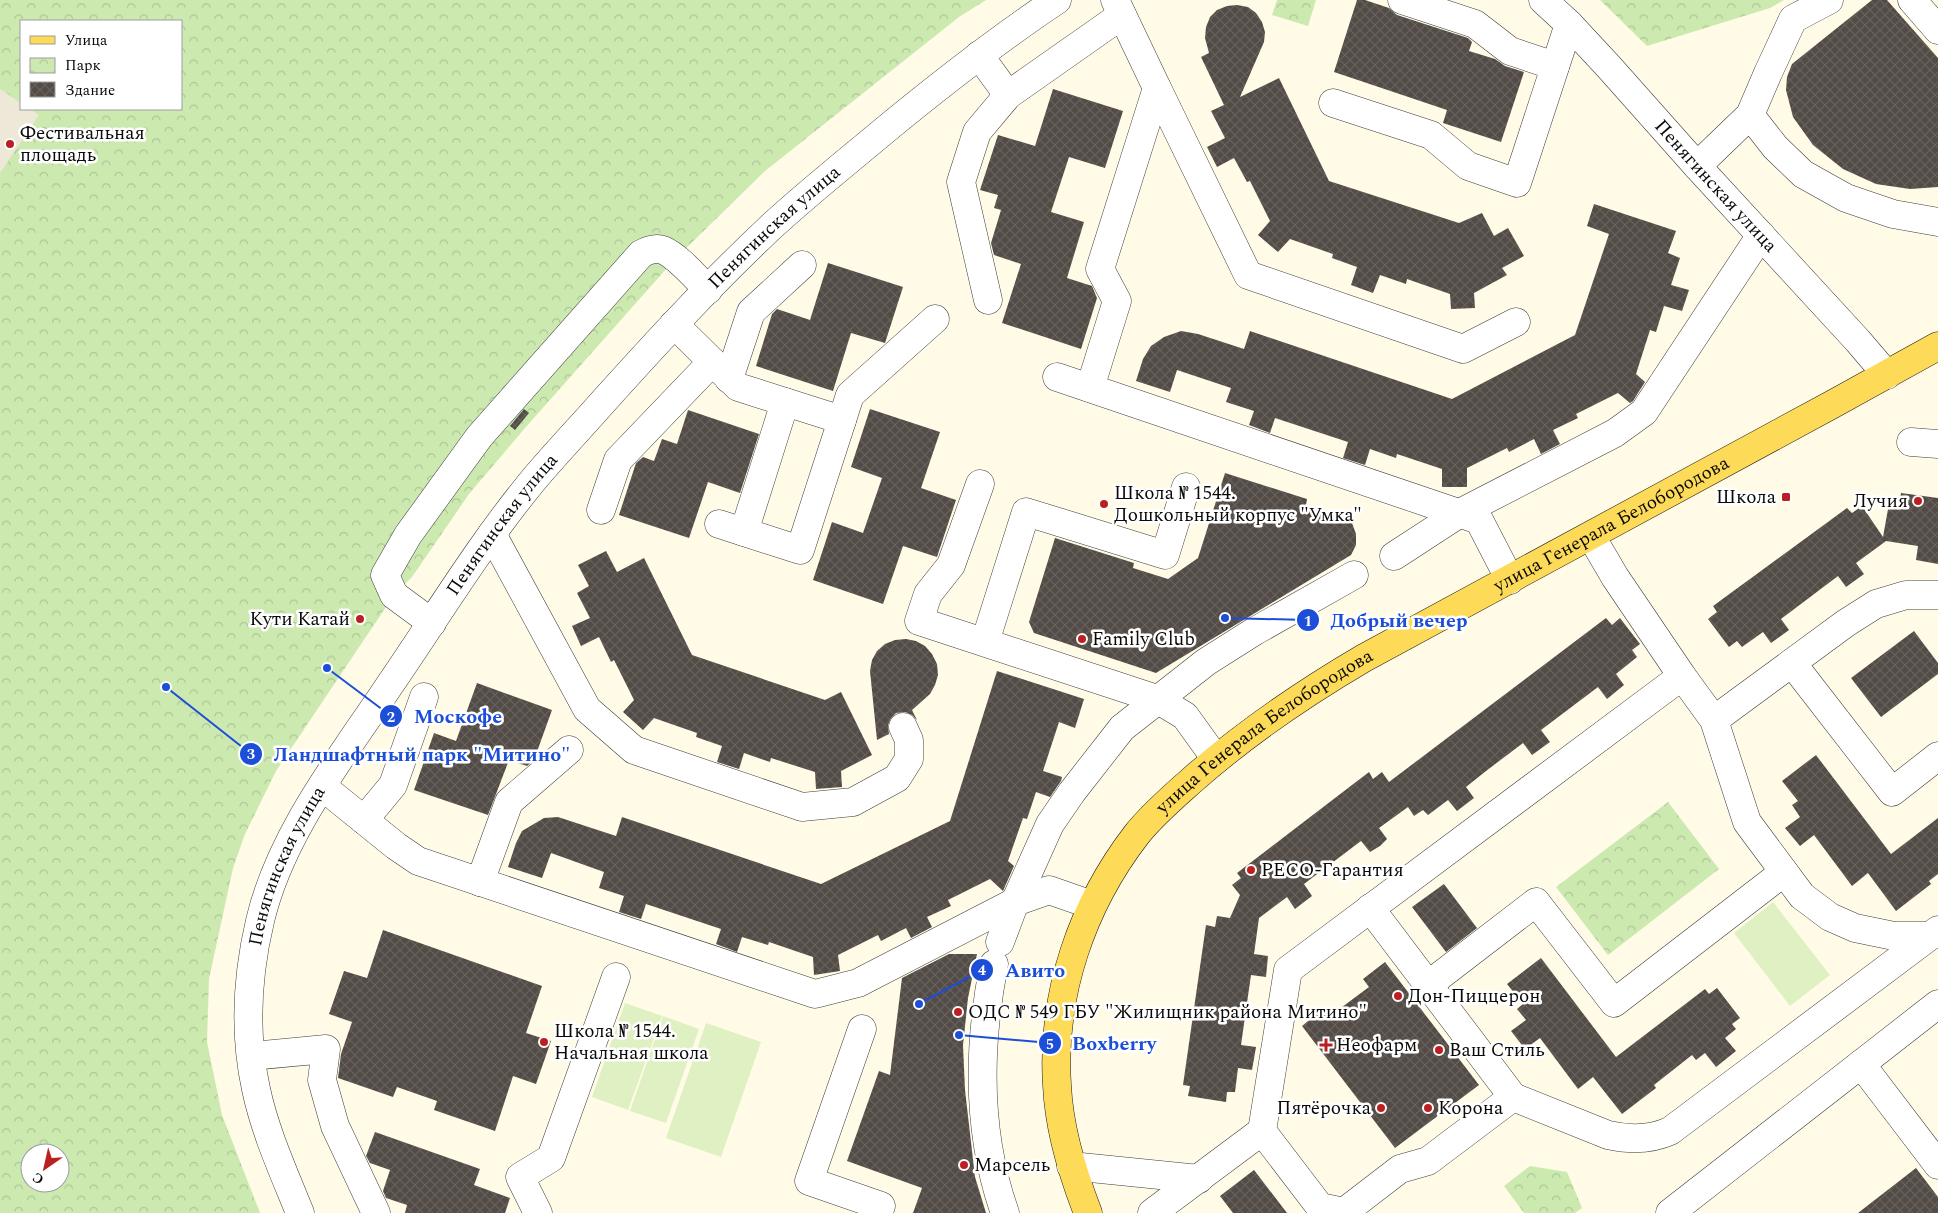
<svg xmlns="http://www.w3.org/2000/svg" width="1938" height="1213" viewBox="0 0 1938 1213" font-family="Spectral,serif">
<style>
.park{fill:url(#park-crowns);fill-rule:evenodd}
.pitch{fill:#dff0c2}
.plaza{fill:#ede8d7}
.building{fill:url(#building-cross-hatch)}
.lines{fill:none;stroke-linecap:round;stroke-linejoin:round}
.minor-casing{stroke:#3c3c3c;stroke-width:29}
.major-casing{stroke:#1a1a1a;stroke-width:29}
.minor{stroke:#fff;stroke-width:28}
.major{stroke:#fdda58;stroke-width:28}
.poi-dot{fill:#bc1f22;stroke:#fff;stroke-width:2}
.labels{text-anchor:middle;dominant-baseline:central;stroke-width:5;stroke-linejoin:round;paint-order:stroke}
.poi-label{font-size:19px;fill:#090909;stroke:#fff;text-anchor:start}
.street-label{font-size:19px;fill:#090909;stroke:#fff}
.leader{fill:none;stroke:#1d4ed8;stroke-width:2}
.callout-dot{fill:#1d4ed8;stroke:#fff;stroke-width:2}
.mark-label{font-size:15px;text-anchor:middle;font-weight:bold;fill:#fff}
.callout-label{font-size:20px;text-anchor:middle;font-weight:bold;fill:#1d4ed8;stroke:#fff;stroke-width:5;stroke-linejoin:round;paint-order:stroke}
</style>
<defs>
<pattern id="park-crowns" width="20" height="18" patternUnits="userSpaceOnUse" patternTransform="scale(1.25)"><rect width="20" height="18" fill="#cce9b0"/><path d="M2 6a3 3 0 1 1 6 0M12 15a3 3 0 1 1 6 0" fill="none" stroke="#aec696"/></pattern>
<pattern id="building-cross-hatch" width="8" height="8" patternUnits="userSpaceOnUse" patternTransform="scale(1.25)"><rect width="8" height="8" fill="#524b46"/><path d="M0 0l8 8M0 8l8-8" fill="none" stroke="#66605c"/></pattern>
</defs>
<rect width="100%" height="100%" fill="#fffbe6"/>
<!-- park -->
<path class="park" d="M0,0h986l-27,17 -194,154 -90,88 -150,169 -56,66 -57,83 -18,18 -118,176 -31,63 -12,34 -24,111 -2,63 15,73 38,98h-260zM21,21h160v88h-160zM30,1153h30v30h-30z
M1277,0h39l-8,26 -36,-11z
M1600,0h184l-14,8 -123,38z
M1668,802l51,67 -111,86 -52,-68z
M1530,1166l37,6 15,36 -7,5h-51l-20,-27z"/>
<!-- pitch -->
<path class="pitch" d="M1773,902l57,73 -40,31 -56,-73z
M625,1003l37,13 -34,94 -36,-13z
M663,1016l36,13 -33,94 -36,-12z
M706,1023l55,19 -40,115 -55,-19z"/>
<!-- plaza -->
<path class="plaza" d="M0,89l21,14v6h9l9,6 -39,58z"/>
<!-- building -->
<path class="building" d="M1357,0h8l24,8 8,7 71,23 4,4 -3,9 26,8 10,7 19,6 -23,70 -58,-19 4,-13 -113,-38z
M1872,0h15l51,58v129l-28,2 -34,-5 -33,-15 -30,-24 -20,-28 -7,-27 1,-13 5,-13z
M1237,5l11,2 8,6 6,9 3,10 -1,10 -24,55 39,-19 50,103 130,42 23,-10 12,23 14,-8 16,28 -22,12 5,7 -33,18 1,15 -24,1 -1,-15 -43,-15 -1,5 -26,-9 -7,18 -22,-8 6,-18 -25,-9 1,-4 -43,-15 -12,13 -20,-17 12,-14 -20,-40 -3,1 -13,-24 -17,9 -10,-20 18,-9 -14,-27 13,-6 -23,-48 8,-4 -4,-15 1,-11 4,-10 7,-7 10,-4z
M1053,89l70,22 -18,57 -36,-11 -18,55 33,10 -17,56 25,8 5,12 -16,51 -79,-26 19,-59 -27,-9 -3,-12 10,-33 -7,-2 4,-13 -18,-5 18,-55 37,11z
M1594,204l82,27 -8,22 12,5 -9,27 18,5 -7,21 -18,-5 -8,26 -6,-2 -14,44 9,8 -12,19 -3,2 -12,-10 -42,21 2,4 -25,12 7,14 -19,10 -7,-15 -25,13 -2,-4 -40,20v19h-25v-18l-45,-15 -1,4 -26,-9 -5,16 -22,-7 5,-16 -73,-24 -5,15 -21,-8 5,-14 -28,-9 5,-14 -54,-18 -7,22 -34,-11 7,-22 8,-13 13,-9 17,-6 17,3 46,15 6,-18 202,68 123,-64 34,-101 -22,-8z
M828,263l75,24 -18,56 -34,-10 -18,58 -77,-25 16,-52 5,-5 33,11z
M524,409l5,4 -14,17 -5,-4z
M870,409l70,23 -19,56 35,12 -19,57 -34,-11 -20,58 -70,-24 19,-58 31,11 19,-55 -31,-11z
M688,410l71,24 -19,59 -32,-11 -19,56 -70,-23 17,-52 7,-6 11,4 8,-22 15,5z
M1225,473l82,26 -1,6 39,13 7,5 4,11v11l-5,10 -195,118 -122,-40 -5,-11 26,-84 79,25 -1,5 35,11 30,-21z
M1901,493l37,5v66l-22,-4 2,-14 -32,-5 -30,22 8,11 -18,13 -8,-11 -57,43 8,11 -18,13 -8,-11 -21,15 -5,-6 -8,6 -21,-28 9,-7 -4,-6 134,-98 5,5 10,-7 21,31 7,-39 10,2z
M606,551l11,21 27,-14 48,97 133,45 16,-8 31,63 -31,16 1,16 -26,2 -1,-17 -44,-14 -1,4 -26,-9 -5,16 -22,-7 5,-16 -26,-9 1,-4 -43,-15 -11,12 -20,-18 11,-12 -20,-40 -3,2 -12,-25 -18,9 -9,-20 18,-8 -13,-25 12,-7 -11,-21z
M1606,618l6,7 8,-7 20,26 -8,6 5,7 -21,17 8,11 -17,14 -9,-12 -57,43 9,12 -18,13 -9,-12 -37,28 -20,16 8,11 -17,13 -9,-11 -20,15 -5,-5 -9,6 -6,-9 -29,21 8,11 -7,7 -10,6 -9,-11 -57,43 8,12 -8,6 -9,7 -8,-12 -28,21 -5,36 14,2 -2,21 -15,-2 -10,70 15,2 -4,23 -14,-2 -3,24h-8l-1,10 -38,-6 2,-10 -7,-1 23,-160 9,2 2,-11 13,2 10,-23 -8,-10 9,-7 -4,-5 132,-101 4,7 9,-7 7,10z
M1914,631l24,32v11l-57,43 -30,-39z
M906,639l10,2 9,5 7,8 5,10 1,11 -3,10 -5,9 -18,16 5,10 -5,-5 -7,-3 -9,1 -5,5 -3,7 1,9 -12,6 -7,-69 2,-11 5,-9 8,-7 10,-4z
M997,671l87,28 -9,29 -16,-6 -16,49 19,6 -1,4 -11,16 -14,-5 -9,27 -4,-1 -15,43 6,5 -11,25 -13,-12 -42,21 3,6 -24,11 5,10 -21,11 -5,-10 -25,13 -3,-6 -40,20 2,16 -26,4 -1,-18 -44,-15 -1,3 -26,-8 -5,15 -21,-8 5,-15 -75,-25 -5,15 -22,-7 5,-16 -25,-8 5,-16 -53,-19 -9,25 -34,-11 8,-24 6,-12 22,-13 14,-1 58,19 6,-19 199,67 129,-63z
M477,683l75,27 -18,50 -7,6 -18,-6 -21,55 -74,-25 20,-57 22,8z
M1816,755l75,99 47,-36v56l-9,7 2,3 -35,27 -28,-38 -16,13 -38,-51 -14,11 -15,-18 15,-11 -8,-12 6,-4 -16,-20z
M1444,884l33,44 -31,24 -34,-45z
M383,930l159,56 -16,47 25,8 -15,43 -23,-8 -18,55 -61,-21 3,-9 -40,-14 -4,10 -55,-19 3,-24 11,-32 -23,-8 15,-43 23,7z
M949,954h28l-9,44 -5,47 2,45 10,87 11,36h-73l9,-25 -75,-27 32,-90 11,4 12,-97z
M1541,958l75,99 89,-68 4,5 8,-6 23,30 -8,6 4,5 -11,9 11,13 -20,16 -11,-14 -9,7 -4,-5 -38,30 2,3 -34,26 -29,-37 -15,12 -38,-51 -15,11 -14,-18 15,-11 -9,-11 6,-5 -16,-20z
M1385,962l94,123 -84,63 -93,-122 22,-18 6,8 39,-29 -6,-8z
M375,1132l105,37 -6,16 36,13 -5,15h-100l2,-8 -21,-7 -3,-7 7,-21 -20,-7 -4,-7z
M1916,1168l22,29v16h-80z
M1254,1170l33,43h-54l-13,-17z"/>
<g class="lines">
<defs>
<g id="minor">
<path d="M1402,0l73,24 35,27 45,15"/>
<path id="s1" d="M1543,0l26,24 40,43 88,99 161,175 29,34"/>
<path d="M1912,0l26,30"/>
<path d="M979,55l29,40"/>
<path d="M1157,88l91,187 215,74 53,-27"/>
<path d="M1333,103l98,32 37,31 49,17 52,-159"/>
<path d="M1750,115l25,32 28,27 43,24 47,16 45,8"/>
<path d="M1697,166l53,-51 18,-42 25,-54 36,-19"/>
<path d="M988,300l-27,-118 16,-50 31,-37 114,-80"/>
<path d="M674,324l64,63 104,33 -42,130 -81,-26"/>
<path d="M1057,377l422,143 31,60"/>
<path d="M729,379l22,-67 51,-47"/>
<path d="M1090,388l27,-87 -17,-32 57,-181 -42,-88"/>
<path d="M842,420l8,-25 85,-76"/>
<path d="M1911,442l27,2"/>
<path d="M980,484l-29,81 -23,29 -9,27 238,78 28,17 31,43"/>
<path d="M601,510l17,-50 94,-98"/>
<path d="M744,532l41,-130"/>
<path d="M492,534l95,175 47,41 168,57 51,-5 44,-24 12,-19v-19l-6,-13"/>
<path d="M1591,536l24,41 67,99 32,44 33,102 55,74 28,21 25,11 39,8h36"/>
<path d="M1394,556l66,-43 155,-80 29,-21 117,-177"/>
<path d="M432,623l-38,-28 -9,-20 23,-40 71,-98 162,-183c7,-4 14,-7 22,-4 16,7 33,28 45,40"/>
<path d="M985,642l41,-130 139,43 21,-68"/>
<path d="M1792,663l100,129 46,-36"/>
<path d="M1682,676l-394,294 -26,161 58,76 24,5 56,-43 28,-8 85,-64 95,38c22,5 42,5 62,-4l268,-201"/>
<path d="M1714,720l132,-97 30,-19 30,-9h32"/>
<path d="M323,787l73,59 22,15 397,133 43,-11 157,-81 34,-12 43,15"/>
<path d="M364,820l29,-35 31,-88"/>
<path d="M480,882l29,-80 60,-52"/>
<path d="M1370,908l143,189"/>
<path d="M1000,942l15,-40 35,-78 22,-32 50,-64 84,-66 49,-31 99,-56"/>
<path d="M994,964c-16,82 -17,170 11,249"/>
<path d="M1428,985l108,-83 78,101 170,-131"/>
<path d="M862,1029l-53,152 72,25 -3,7"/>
<path d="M252,1056l74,-7 -4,31 13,46 41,87"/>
<path d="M1861,1064l77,101"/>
<path d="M1071,1166l128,13"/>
<path id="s2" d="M300,1213c-16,-40 -35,-81 -44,-124 -12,-55 -9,-113 4,-168 20,-86 81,-163 129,-235 48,-70 92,-143 146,-208 22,-26 45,-50 67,-75 55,-61 111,-122 171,-178 36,-33 75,-64 112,-95 56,-46 112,-90 172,-130"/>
<path d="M538,1213l-18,-36 31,-19 65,-181"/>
<path d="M1152,1213l110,-82"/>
<path d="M1670,1213l268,-209"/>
</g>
<g id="major">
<path id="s3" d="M1088,1213c-16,-41 -29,-84 -31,-128 -6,-90 25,-180 80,-251 15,-19 36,-37 54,-53 54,-48 110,-86 173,-123l469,-254 105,-58"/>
</g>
</defs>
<!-- minor casing -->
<use href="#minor" class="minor-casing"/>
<!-- major casing -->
<use href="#major" class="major-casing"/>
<!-- minor -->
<use href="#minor" class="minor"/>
<!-- major -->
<use href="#major" class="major"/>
</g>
<!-- markers -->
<g class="poi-dot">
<circle cx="10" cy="144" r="5"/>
<rect x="1781" y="492" width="10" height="10" rx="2.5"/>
<circle cx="1918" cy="501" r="5"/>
<circle cx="1104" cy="504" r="5"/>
<circle cx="360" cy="619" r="5"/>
<circle cx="1082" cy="639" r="5"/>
<circle cx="1251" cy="870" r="5"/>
<circle cx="1398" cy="996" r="5"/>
<circle cx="958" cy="1012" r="5"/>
<circle cx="544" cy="1042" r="5"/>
<path d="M1323.5 1037.5h5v5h5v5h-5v5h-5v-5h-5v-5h5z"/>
<circle cx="1439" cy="1050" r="5"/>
<circle cx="1381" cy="1108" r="5"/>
<circle cx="1428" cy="1108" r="5"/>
<circle cx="964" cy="1165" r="5"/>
</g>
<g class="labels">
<!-- poi labels -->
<g class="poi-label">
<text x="20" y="133">Фестивальная<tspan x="20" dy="22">площадь</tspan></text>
<text x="1114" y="493">Школа № 1544.<tspan x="1114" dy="22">Дошкольный корпус "Умка"</tspan></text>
<text x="1776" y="497" text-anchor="end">Школа</text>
<text x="1908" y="501" text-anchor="end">Лучия</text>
<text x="350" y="619" text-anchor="end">Кути Катай</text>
<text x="1092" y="639">Family Club</text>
<text x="1261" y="870">РЕСО-Гарантия</text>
<text x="1408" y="996">Дон-Пиццерон</text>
<text x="968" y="1012">ОДС № 549 ГБУ "Жилищник района Митино"</text>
<text x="554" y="1031">Школа № 1544.<tspan x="554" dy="22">Начальная школа</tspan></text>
<text x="1336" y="1045">Неофарм</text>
<text x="1449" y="1050">Ваш Стиль</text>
<text x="1371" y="1108" text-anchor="end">Пятёрочка</text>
<text x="1438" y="1108">Корона</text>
<text x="974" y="1165">Марсель</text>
</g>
<!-- street labels -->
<g class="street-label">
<text stroke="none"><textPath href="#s1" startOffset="254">Пенягинская улица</textPath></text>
<text stroke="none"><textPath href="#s2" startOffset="1172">Пенягинская улица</textPath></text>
<text stroke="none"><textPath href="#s3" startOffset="971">улица Генерала Белобородова</textPath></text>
<text stroke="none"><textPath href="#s2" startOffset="768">Пенягинская улица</textPath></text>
<text stroke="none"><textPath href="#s3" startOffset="566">улица Генерала Белобородова</textPath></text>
<text stroke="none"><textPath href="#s2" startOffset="362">Пенягинская улица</textPath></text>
</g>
</g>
<!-- callouts -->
<path class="leader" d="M1225 618L1308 620M327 668L391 716M166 687L251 754M919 1004L982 970M959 1035L1050 1043"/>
<g class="callout-dot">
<circle cx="1225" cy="618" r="5"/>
<circle cx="327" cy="668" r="5"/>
<circle cx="166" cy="687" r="5"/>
<circle cx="919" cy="1004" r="5"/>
<circle cx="959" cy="1035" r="5"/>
<circle cx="1308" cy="620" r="12"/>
<circle cx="391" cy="716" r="12"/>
<circle cx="251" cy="754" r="12"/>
<circle cx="982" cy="970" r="12"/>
<circle cx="1050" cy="1043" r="12"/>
</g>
<g class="mark-label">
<text x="1308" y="626">1</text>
<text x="391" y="722">2</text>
<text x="251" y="759">3</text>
<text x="982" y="975">4</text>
<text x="1050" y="1049">5</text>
</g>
<g class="callout-label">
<text x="1399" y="627">Добрый вечер</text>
<text x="458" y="723">Москофе</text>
<text x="422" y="761">Ландшафтный парк "Митино"</text>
<text x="1035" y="977">Авито</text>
<text x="1114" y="1050">Boxberry</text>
</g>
<!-- legend -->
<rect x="20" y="20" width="162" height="90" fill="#ffffff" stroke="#9d9d9d"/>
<rect x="30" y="36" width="25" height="8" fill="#fdda58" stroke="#9d9d9d"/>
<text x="65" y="45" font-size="15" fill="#090909">Улица</text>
<rect x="30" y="58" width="25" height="15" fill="url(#park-crowns)" stroke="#9d9d9d"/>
<text x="65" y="70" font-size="15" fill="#090909">Парк</text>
<rect x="30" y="82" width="25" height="15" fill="url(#building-cross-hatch)" stroke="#9d9d9d"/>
<text x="65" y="95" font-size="15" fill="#090909">Здание</text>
<!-- north arrow -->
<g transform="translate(45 1168) rotate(214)"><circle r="24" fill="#ffffff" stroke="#9d9d9d"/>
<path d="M0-4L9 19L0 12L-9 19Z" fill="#bc1f22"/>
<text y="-8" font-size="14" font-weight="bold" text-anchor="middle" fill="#090909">С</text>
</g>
</svg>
